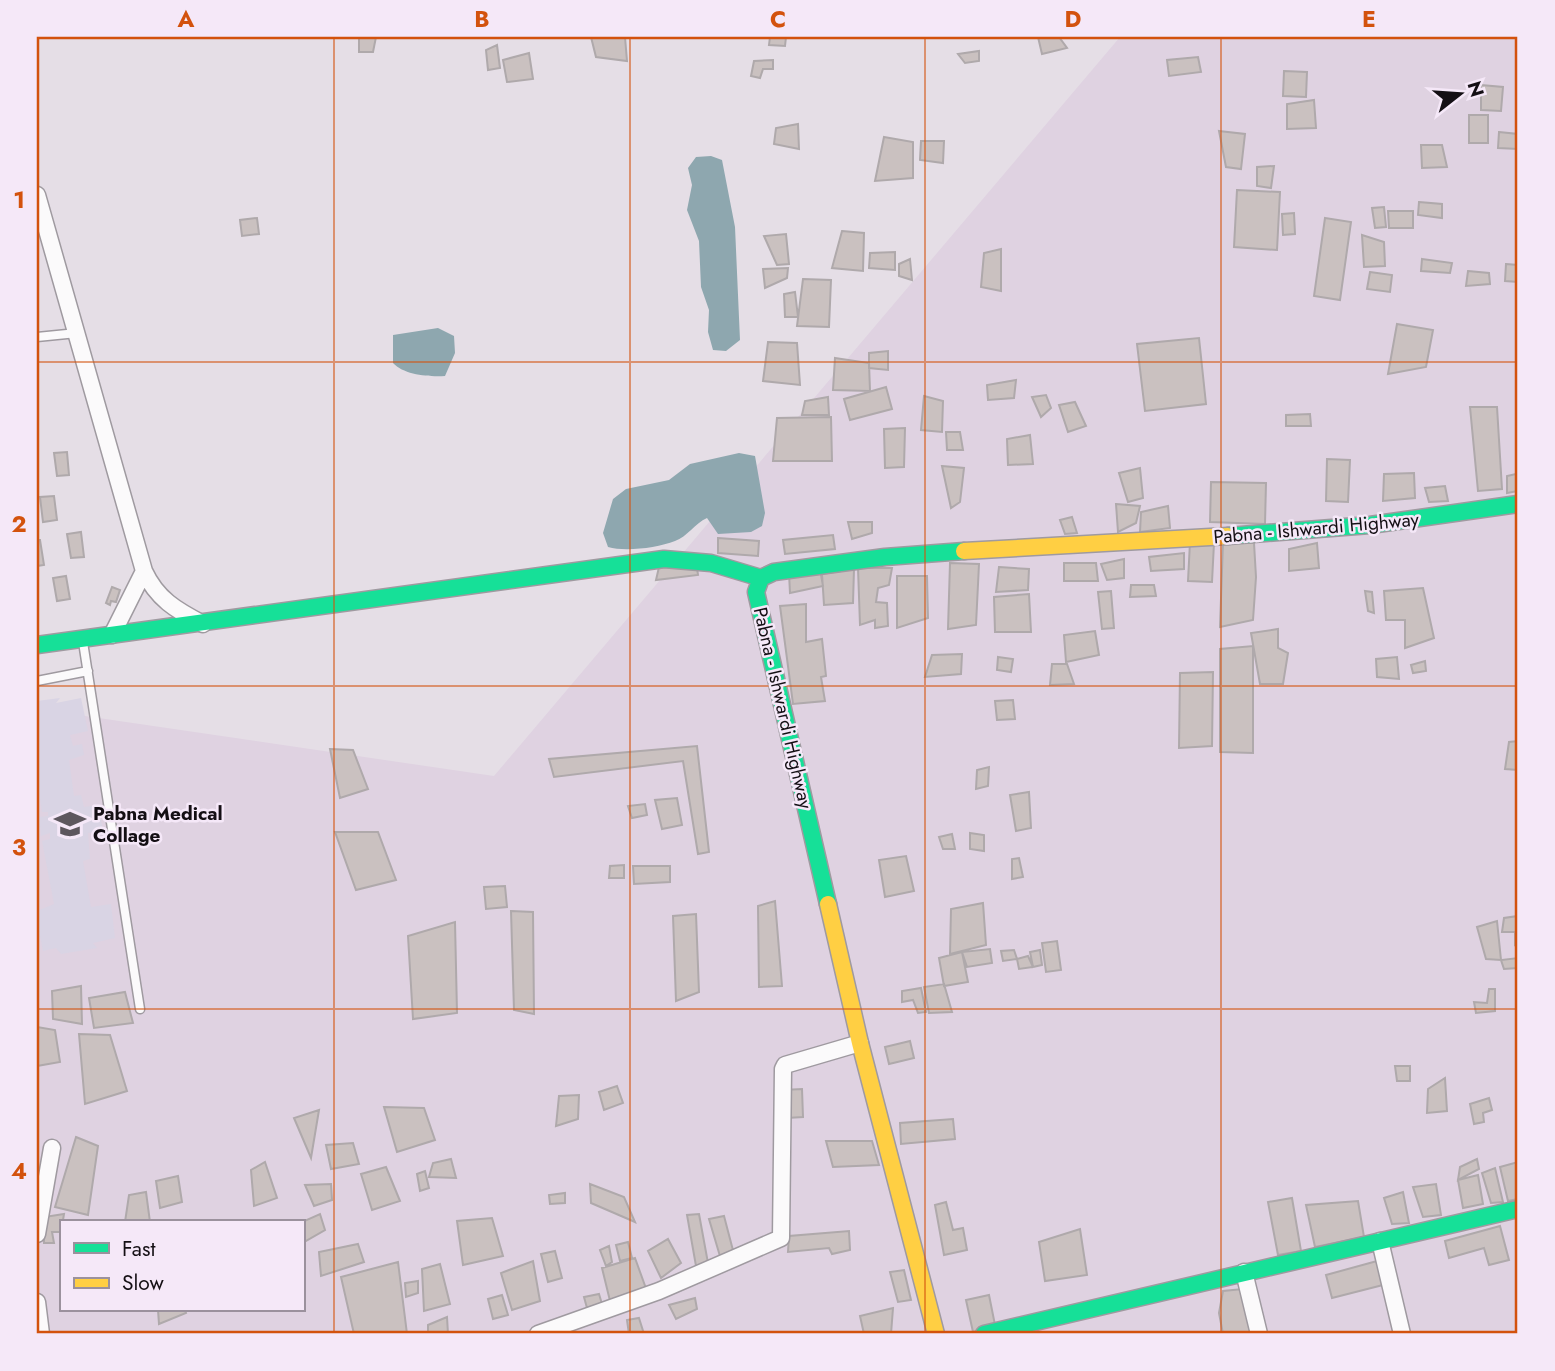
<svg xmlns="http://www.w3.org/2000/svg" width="1555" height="1371" viewBox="0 0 1555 1371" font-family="Jost,sans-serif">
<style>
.built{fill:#dfd2e1;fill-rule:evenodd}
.education{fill:#d9d4e4}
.water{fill:#8ea7af}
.building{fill:#cac1c0;stroke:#afa9ab;stroke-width:2}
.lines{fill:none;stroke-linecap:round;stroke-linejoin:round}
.lane-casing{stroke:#9f9aa0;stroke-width:11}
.street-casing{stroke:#9f9aa0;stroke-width:19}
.fast-casing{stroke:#9f9aa0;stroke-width:19}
.slow-casing{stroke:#9f9aa0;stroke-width:19}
.lane{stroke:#fbfafb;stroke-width:8}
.street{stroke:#fbfafb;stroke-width:16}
.fast{stroke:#16e098;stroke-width:16}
.slow{stroke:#ffcf43;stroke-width:16}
.grid{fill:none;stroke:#d3520d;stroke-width:2;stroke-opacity:0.55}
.labels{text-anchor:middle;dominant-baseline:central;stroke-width:5;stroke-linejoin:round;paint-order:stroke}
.street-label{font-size:19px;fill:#140f14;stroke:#f5e8f8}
.poi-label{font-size:19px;font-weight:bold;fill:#140f14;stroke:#f5e8f8;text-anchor:start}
.neatline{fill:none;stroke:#d3520d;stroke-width:2.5}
.grid-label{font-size:23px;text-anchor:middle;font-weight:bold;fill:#d3520d}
</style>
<rect width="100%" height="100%" fill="#e5dee6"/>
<!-- built -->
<path class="built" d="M1120,37h398v1297h-1481v-625l457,67zM61,1222h242v88h-242z"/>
<!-- education -->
<path class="education" d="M60,698l-4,5 25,-5 7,33 -18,4 3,11 9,-2 2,11 -15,5 5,36 7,-1 3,12 14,-2 5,26 -15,2 2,26 -7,2 8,46 20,-3 4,34 -22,5 4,5 -36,6 -5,-6 -13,3 -6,-29v-11l17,-7 -12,-63 8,-2v-6l-9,3 -2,-19 9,-1v-4h-6l-5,-32v-79z"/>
<!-- water -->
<path class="water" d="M711,156l11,4 13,67 5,113 -14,11 -13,-1 -5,-18 1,-22 -8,-23 -2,-46 -12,-31 5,-25 -4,-17 8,-11z
M438,328l16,8 1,17 -10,23c-16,1 -41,-1 -52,-13v-28z
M739,453l16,3 10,57 -3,13 -11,6 -33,2 -11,-16c-12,5 -20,19 -32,23 -18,7 -50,11 -67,6l-5,-14 10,-34 13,-10 43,-9 21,-16z"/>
<!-- building -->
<path class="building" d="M359,37h17l-3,15h-14z
M591,37h34l2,24 -31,-4z
M770,37h16l-1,9 -16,-1z
M1038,37h21l8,11 -25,6z
M497,45l3,23 -12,2 -2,-20z
M979,51v10l-14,2 -7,-9z
M529,53l4,26 -26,3 -4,-22z
M1198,57l3,15 -32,4 -2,-16z
M773,60v9h-10l-3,9 -9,-2 3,-15z
M1284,71l23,1 -1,25 -23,-1z
M1481,85l22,2 -2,24 -20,-1z
M1314,100l2,28 -29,1v-25z
M1469,115h19v28h-19z
M798,124l1,25 -25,-5 2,-16z
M1219,131l26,3 -4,35 -15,-2z
M1499,132l19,2v15l-20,-1z
M884,137l29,5v36l-38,3z
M921,141h23l-1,22 -23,-3z
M1421,145h21l5,22 -25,1z
M1274,166l-3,22 -14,-2v-19z
M1237,190l43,2 -3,58 -43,-3z
M1419,202l23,2v14l-24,-3z
M1384,207l2,20 -11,1 -3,-20z
M1388,211h25v17h-24z
M1294,213l1,21 -12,1 -1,-21z
M257,218l2,16 -17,2 -2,-16z
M1325,218l26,4 -11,78 -26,-4z
M842,231l22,2 -1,38 -31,-3z
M786,234l3,30 -12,1 -13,-29z
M1362,235l22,7 1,24 -21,1z
M1001,249v42l-20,-4 3,-34z
M895,252v18l-26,-2 1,-15z
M910,259l2,21 -13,-4v-12z
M1422,259l30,4 -2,10 -29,-2z
M1506,264l12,1v17l-13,-1z
M788,268l-1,10 -22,10 -2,-19z
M1468,271l21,2 1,11 -24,2z
M1370,272l22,3 -2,17 -23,-3z
M803,279l28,1 -2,47 -32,-1z
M795,292l3,25h-13l-1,-23z
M1397,324l36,6 -7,37 -38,7z
M1199,338l7,66 -61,7 -8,-67z
M768,342l29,1 3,42 -37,-4z
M888,351v19l-19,-2v-15z
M835,358l34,5 1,28 -37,-1z
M1016,380l-2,18 -26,2 -1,-15z
M886,387l6,22 -42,11 -6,-21z
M1046,395l5,13 -10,9 -9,-20z
M924,396l19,5 -1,31 -21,-2z
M828,397l1,18h-27l3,-14z
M1075,402l11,24 -18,6 -9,-27z
M1470,407h27l5,82 -24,2z
M1310,414l1,12h-25v-11z
M831,417l1,44h-59l4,-43z
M905,428l-1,39 -19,1 -1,-39z
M946,432h14l3,18h-16z
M1030,435l3,29 -25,1 -1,-26z
M67,452l2,23 -12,1 -3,-23z
M1327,459l23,1 -2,42 -22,-1z
M942,466l22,2 -4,34 -9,6z
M1140,468l3,30 -15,4 -9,-29z
M1414,473l1,25 -32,3 1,-27z
M1516,474l2,17 -11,2v-17z
M1211,482l55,1 -1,41 -55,-2z
M1445,486l3,15 -19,1 -4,-14z
M54,496l3,24 -14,2 -3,-25z
M1116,504l24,2 -4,17 -18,9z
M1168,506l2,22 -30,4 1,-20z
M1072,517l5,16 -12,1 -5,-14z
M848,522h24v11l-20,6z
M81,532l3,25 -13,1 -4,-24z
M833,535l2,14 -50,5 -2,-14z
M718,538l41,3 -1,15 -40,-3z
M37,540h3l4,25 -7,1z
M1190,542l24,1 -2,39 -24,-1z
M1223,542l31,1 2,34 -3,43 -33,7z
M1317,543l2,25 -30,3v-22z
M1184,553v16l-33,2 -2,-14z
M1124,559v19l-17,2 -6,-16z
M950,563l29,1 -3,61 -28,4z
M1064,563h32l2,18h-34z
M659,567l38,1 1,7 -42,5z
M999,567l30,2 -1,21 -32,2z
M858,568h34l-3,17 -11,3 -2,14 11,1 1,23 -13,2v-8l-15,5z
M820,569l3,17 -33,7 -1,-20z
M854,569l-1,34 -29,2 -2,-31z
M66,576l4,23 -13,2 -4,-23z
M897,576h30l1,42 -31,10z
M1131,585h23l2,11 -26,1z
M112,587l8,3 -4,12 -5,-1 -1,4 -4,-2z
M1423,588l11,50 -29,10v-28h-19l-2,-29z
M1111,591l3,37 -12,1 -4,-37z
M1365,591l7,1 2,21 -6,-2z
M1029,594l2,38h-36l-1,-35z
M806,604v38l16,-3 4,37 -5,1 4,24 -32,3 -13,-98z
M1278,629v19l10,5 -5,31h-23l-9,-51z
M1095,631l4,24 -33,7 -2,-27z
M1253,646v107l-33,-1v-103z
M962,654l-1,20 -36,3 7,-22z
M998,657l15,2 -2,13 -14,-2z
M1397,657l2,22 -22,-2 -1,-18z
M1425,661l1,10 -13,2 -2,-8z
M1052,664h15l7,20 -24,1z
M1213,672l-1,74 -33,2 1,-75z
M1013,700l2,19 -18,1 -2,-19z
M1518,741v29l-13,-1 4,-27z
M697,746l12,106 -11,2 -15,-93 -129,16 -5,-18z
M330,749l23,1 15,39 -28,9z
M989,767l-1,19 -12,3 1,-19z
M1029,792l2,36 -15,3 -6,-36z
M677,798l5,27 -20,4 -7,-29z
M645,804l2,11 -15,3 -4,-12z
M335,832h43l18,48 -40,10z
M970,833l14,2v16l-14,-2z
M952,834l3,15h-12l-4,-12z
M906,856l8,35 -29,6 -6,-37z
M1019,858l4,19 -11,2v-20z
M624,865v13h-15l1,-12z
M633,866h37v16l-36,2z
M505,886l2,21 -21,2 -2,-22z
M775,901l7,85 -23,1 -1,-81z
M983,903l3,42 -36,9 1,-45z
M511,911l22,1 1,102 -20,-4z
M696,914l3,78 -23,9 -3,-85z
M1518,916v28l-3,1v-13h-13l2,-14z
M1497,921l4,39 -15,-1 -9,-32z
M455,922l2,91 -44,6 -5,-83z
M1057,941l4,29 -15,2 -4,-29z
M990,949l2,14 -25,4 -5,-15z
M1014,950l3,9 -14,2 -2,-10z
M1040,950l2,15 -9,2 -3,-15z
M962,952l6,30 -24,4 -5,-28z
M1028,956l5,11 -14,2 -2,-10z
M1518,958v10l-14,1 -3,-9z
M944,984l8,28 -23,1 -5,-26z
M81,986l1,38 -29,-5 -1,-28z
M921,988l5,24 -8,1 -5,-13 -11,2v-11z
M1489,989h6v22l-19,2 -2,-11 13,1z
M125,992l8,31 -39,5 -5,-30z
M37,1027l18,3 5,32 -23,4z
M79,1034l31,1 17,56 -42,13z
M910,1041l4,17 -25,6 -4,-17z
M1395,1066h15v15h-13z
M1445,1078l2,33 -20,2 1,-24z
M617,1086l6,17 -19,7 -5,-18z
M802,1089l1,28 -16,1 -4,-28z
M579,1095l-1,24 -22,7 3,-30z
M1489,1098l3,12 -9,3 1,9 -10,2 -4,-20z
M384,1107l40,1 11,32 -38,12z
M319,1110l-8,48 -17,-40z
M953,1119l2,20 -54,5 -1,-21z
M76,1137l22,9 -10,69 -33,-8z
M826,1141h46l7,24 -46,2z
M353,1143l6,21 -28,5 -5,-24z
M451,1159l5,19 -27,-1 4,-14z
M1477,1159l2,10 -21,11 2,-13z
M265,1162l12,36 -23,8 -3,-36z
M1518,1162v37l-10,2 -8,-34z
M386,1167l14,34 -28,9 -11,-36z
M1495,1168l8,34 -12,1 -9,-30z
M425,1171l4,17 -9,3 -3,-17z
M1478,1175l5,29 -20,4 -5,-28z
M178,1176l4,26 -22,6 -4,-27z
M331,1184l1,16 -18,6 -9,-21z
M590,1184l34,13 11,25 -44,-19z
M1436,1184l5,31 -18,2 -10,-30z
M146,1192l4,30h-25l4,-27z
M1403,1192l6,31 -17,1 -8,-26z
M565,1193v10l-15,1 -1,-9z
M1292,1198l9,53 -23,4 -10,-53z
M1358,1201l6,36 -49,10 -9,-42z
M946,1202l7,28 10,-2 4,22 -23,5 -9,-50z
M64,1214l-3,18h-9l2,11h-10v-26z
M320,1214l5,16 -21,12 -2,-20z
M699,1214l9,49 -12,3 -9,-51z
M724,1216l11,42 -13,5 -13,-44z
M492,1218l11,38 -40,9 -6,-44z
M1500,1226l9,34 -20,5 -5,-17 -35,10 -4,-17z
M1080,1229l7,46 -42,6 -6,-39z
M849,1231l1,19 -18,4 -3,-6 -41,4 1,-16z
M668,1239l13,24 -20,15 -13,-27z
M628,1242l4,16 -12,3 -4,-16z
M358,1244l6,18 -43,14 -2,-24z
M609,1246l3,16 -6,4 -6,-16z
M555,1251l7,27 -14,4 -7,-28z
M635,1258l13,36 -37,11 -9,-37z
M533,1261l7,40 -28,9 -11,-37z
M1377,1261l6,24 -51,13 -6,-23z
M398,1262l9,72h-53l-13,-57z
M440,1264l10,40 -26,7 -2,-42z
M904,1270l7,30 -13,2 -8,-30z
M418,1281v12l-12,4 -1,-14z
M1243,1289l10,45h-30l-4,-21 4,-22z
M599,1294l3,10 -15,4 -3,-11z
M502,1295l6,20 -15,4 -5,-20z
M989,1295l6,30 -22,7 -7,-32z
M695,1298l2,11 -21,10 -7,-14z
M893,1308l-2,26h-27l-4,-18z
M158,1310h27l1,3 -27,11z
M447,1317l1,17h-20v-9z
M639,1318l5,16h-15l-2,-14z"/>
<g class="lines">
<defs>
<path id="lane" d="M37,337l40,-4
M83,642l57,367
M37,681l51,-10"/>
<path id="street" d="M37,195l107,376c13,28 32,39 59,53
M112,635l32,-64
M37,1234l15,-86
M1380,1241l22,93
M1244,1272l15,62
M37,1302l4,32
M538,1334l121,-43 122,-53 2,-169 2,-4 75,-22"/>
<path id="fast" d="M1228,536l142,-11 148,-21
M37,645l627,-86 47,4 50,15
M828,904l-72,-312 5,-14 13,-6 111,-15 79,-6
M984,1334l534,-125"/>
<path id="slow" d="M964,551l264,-15
M828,904l32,139 76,291"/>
</defs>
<!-- lane casing -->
<use href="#lane" class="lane-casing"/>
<!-- street casing -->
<use href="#street" class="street-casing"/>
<!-- fast casing -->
<use href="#fast" class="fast-casing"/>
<!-- slow casing -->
<use href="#slow" class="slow-casing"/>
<!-- lane -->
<use href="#lane" class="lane"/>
<!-- street -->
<use href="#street" class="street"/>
<!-- fast -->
<use href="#fast" class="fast"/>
<!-- slow -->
<use href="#slow" class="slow"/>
</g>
<!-- grid -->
<path class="grid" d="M334,37v1297M630,37v1297M925,37v1297M1221,37v1297M37,362h1481M37,686h1481M37,1009h1481"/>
<!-- icons -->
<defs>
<symbol id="university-bare" viewBox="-9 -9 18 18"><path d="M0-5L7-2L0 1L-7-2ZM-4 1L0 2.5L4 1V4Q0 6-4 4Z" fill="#5d575e" stroke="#f5e8f8" stroke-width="2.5" paint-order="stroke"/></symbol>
</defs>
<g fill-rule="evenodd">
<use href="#university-bare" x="48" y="802" width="44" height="44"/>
</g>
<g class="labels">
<!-- street labels -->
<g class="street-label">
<text transform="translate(1316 528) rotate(-5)">Pabna - Ishwardi Highway</text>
<text transform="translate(783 708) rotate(77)">Pabna - Ishwardi Highway</text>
</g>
<!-- poi labels -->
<g class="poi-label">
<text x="93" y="813">Pabna Medical<tspan x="93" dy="22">Collage</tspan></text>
</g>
</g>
<!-- border -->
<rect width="1555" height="1371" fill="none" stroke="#f5e8f8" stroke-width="77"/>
<!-- legend -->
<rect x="60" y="1220" width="245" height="91" fill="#f5e8f8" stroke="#9b919d" stroke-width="2"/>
<rect x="74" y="1243" width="35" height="10" fill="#16e098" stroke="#9b919d" stroke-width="2"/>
<text x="122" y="1256" font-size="21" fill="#140f14">Fast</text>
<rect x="74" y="1278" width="35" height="10" fill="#ffcf43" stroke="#9b919d" stroke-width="2"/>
<text x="122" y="1290" font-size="21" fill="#140f14">Slow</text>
<!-- north arrow -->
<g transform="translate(1460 94) rotate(73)" stroke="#f5e8f8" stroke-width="5" paint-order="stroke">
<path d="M0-5L12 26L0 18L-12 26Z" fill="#140f14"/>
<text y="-10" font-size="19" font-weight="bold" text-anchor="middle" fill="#140f14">N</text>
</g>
<rect x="38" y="38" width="1478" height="1294" class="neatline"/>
<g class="grid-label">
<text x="186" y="27">A</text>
<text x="482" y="27">B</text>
<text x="778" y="27">C</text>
<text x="1073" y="27">D</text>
<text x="1369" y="27">E</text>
<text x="19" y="208">1</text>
<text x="19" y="532">2</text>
<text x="19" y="855">3</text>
<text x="19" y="1179">4</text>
</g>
</svg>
